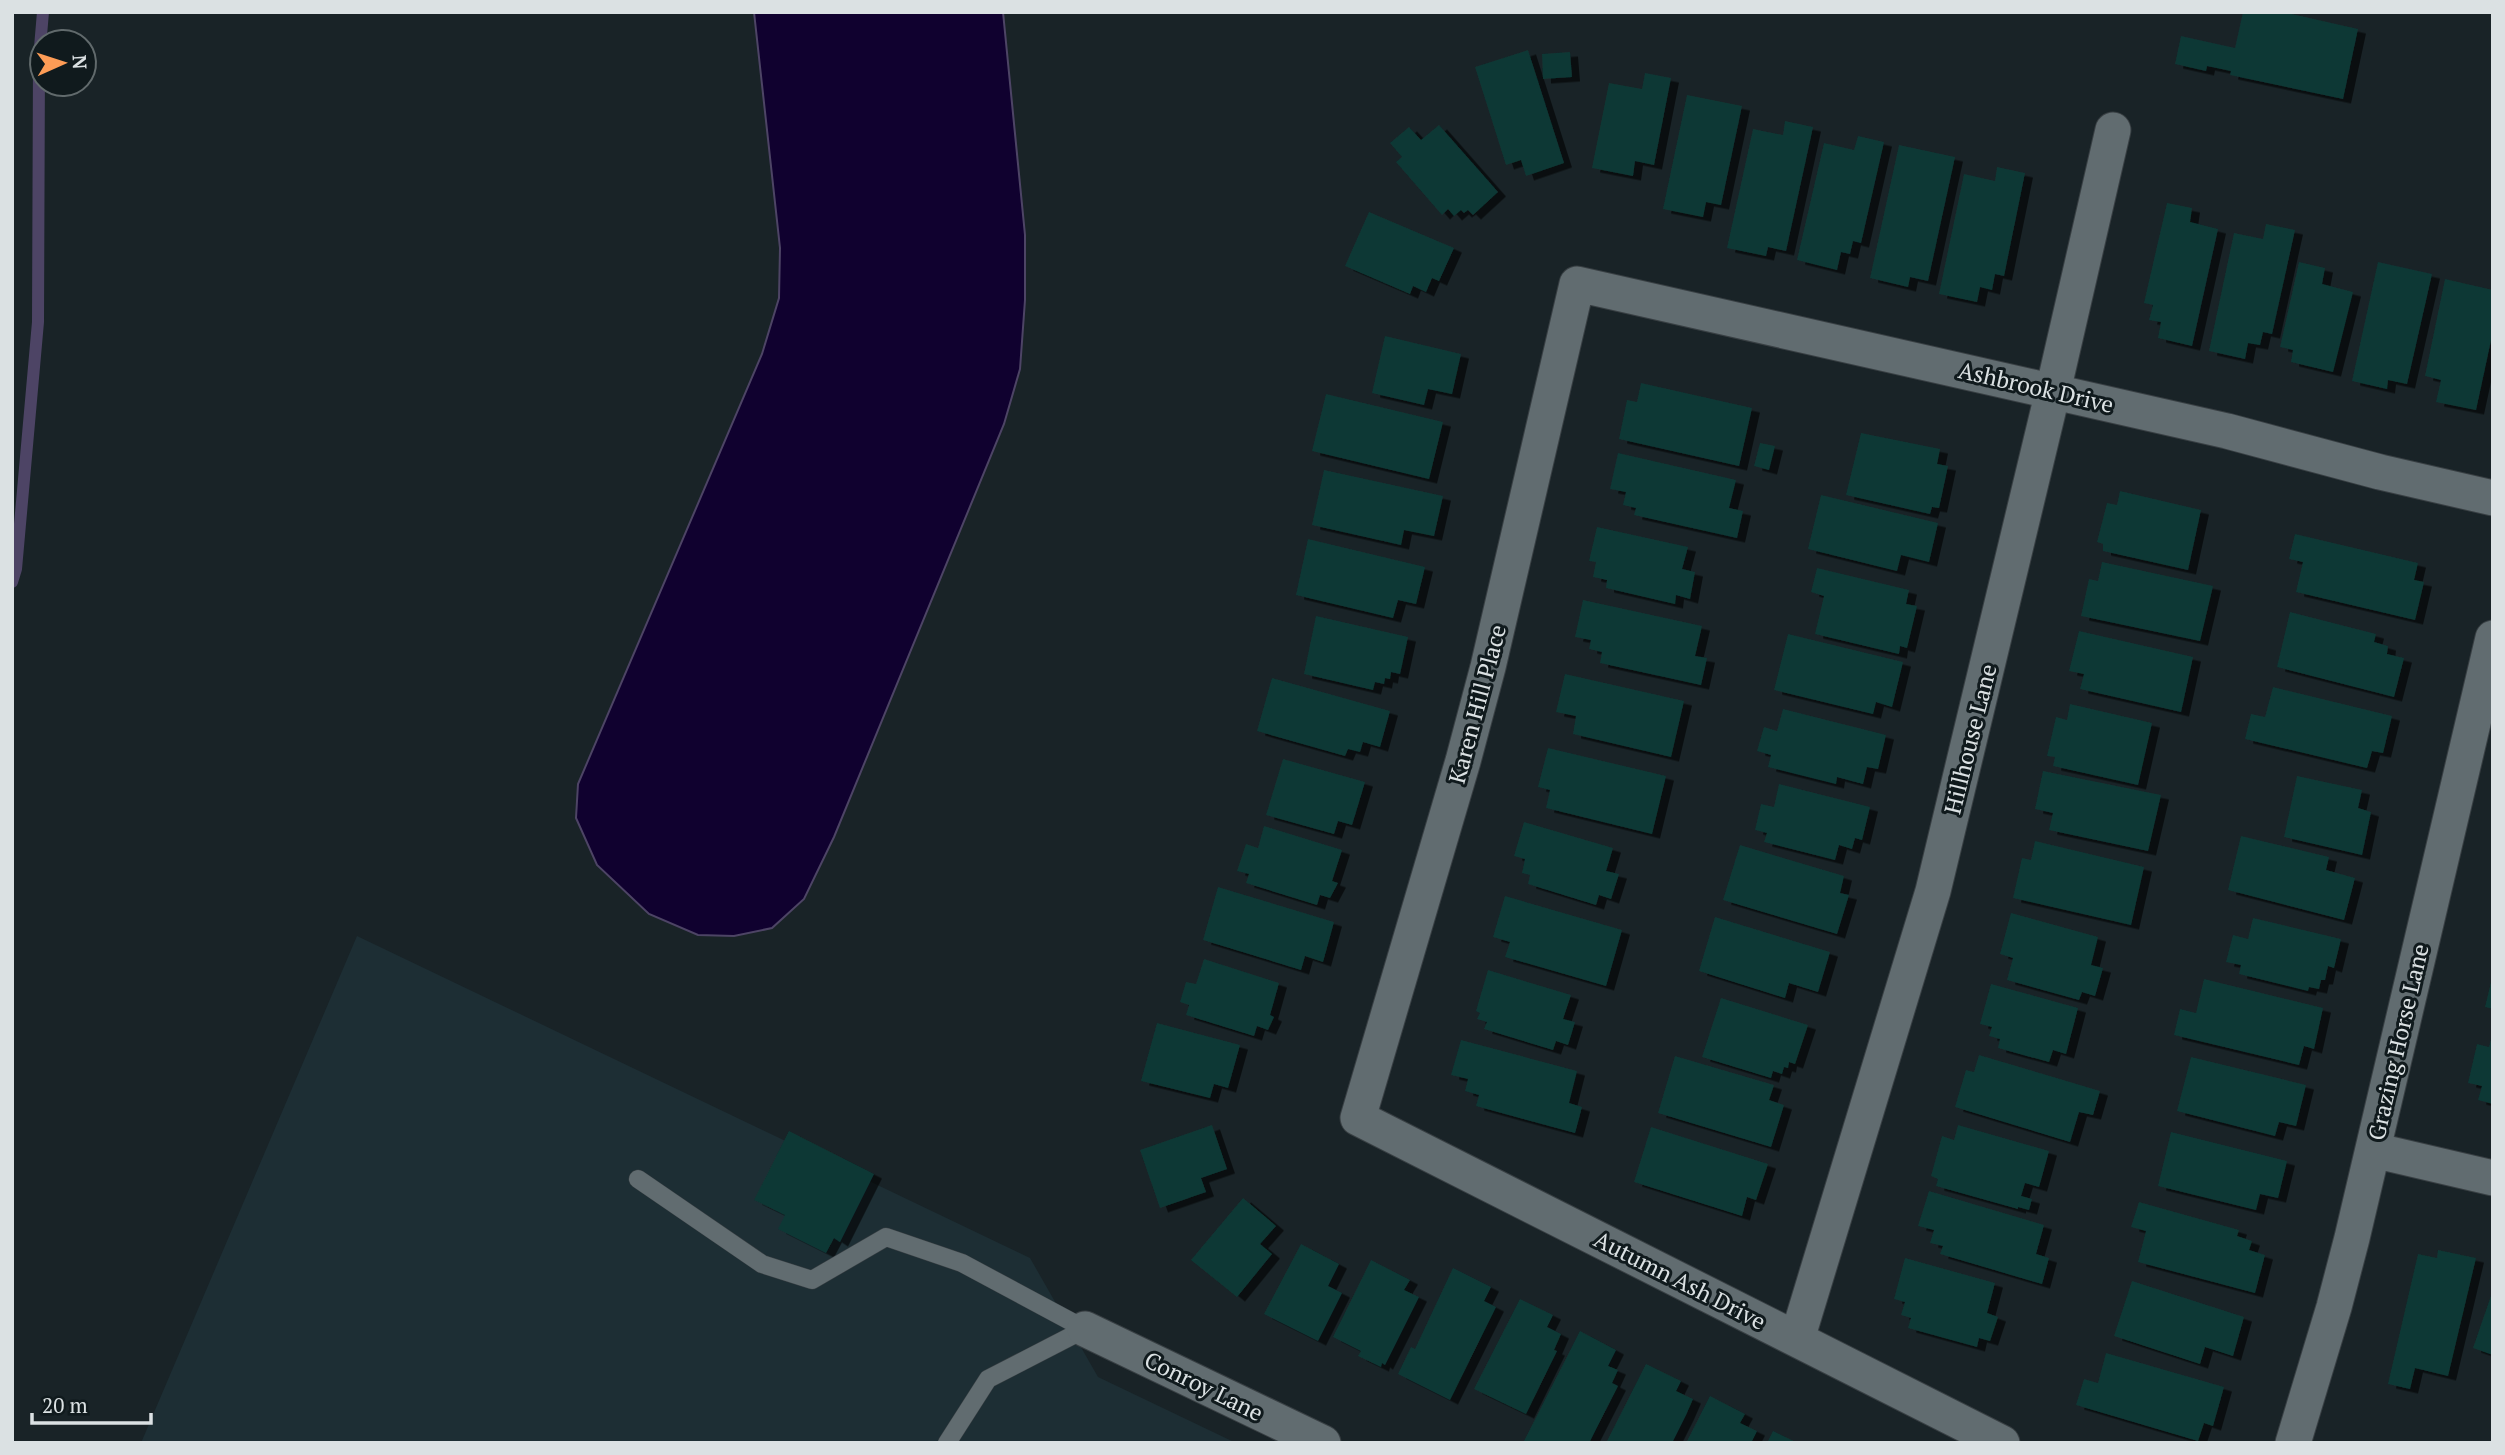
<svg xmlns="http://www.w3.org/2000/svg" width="2505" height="1455" viewBox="0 0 2505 1455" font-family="'PT Serif',serif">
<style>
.built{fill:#1d2e34}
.water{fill:#10012f;stroke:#4d4465;stroke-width:2}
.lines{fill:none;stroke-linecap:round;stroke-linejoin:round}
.stream{stroke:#4d4465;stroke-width:12}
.building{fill:#103734;filter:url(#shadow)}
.service-casing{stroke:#383f43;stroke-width:19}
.minor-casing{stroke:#383f43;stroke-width:37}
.service{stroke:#616c70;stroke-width:18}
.minor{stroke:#616c70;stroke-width:35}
.labels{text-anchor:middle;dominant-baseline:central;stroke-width:6;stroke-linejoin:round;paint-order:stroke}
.street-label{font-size:23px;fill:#dbe1e3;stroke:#101a1d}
</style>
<defs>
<filter id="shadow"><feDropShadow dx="8" dy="4.5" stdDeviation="0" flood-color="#0009"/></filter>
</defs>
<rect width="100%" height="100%" fill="#192327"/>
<!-- built -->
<path class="built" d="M357,936l673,322 68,119 138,66h-1095z"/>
<!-- water -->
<path class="water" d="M754,12h249l22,223v65l-5,69 -16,55 -170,413 -30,62 -32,29 -38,8 -36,-1 -49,-21 -52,-49 -21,-47 2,-34 184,-430 17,-56 1,-50z"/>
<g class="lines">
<!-- stream -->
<path class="stream" d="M12,582l4,-13 22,-247 1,-263 4,-47"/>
</g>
<!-- building -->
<path class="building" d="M2243,12h40l75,17 -15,70 -113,-24 1,-4 -24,-5 -1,5 -31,-7 6,-28 54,12z
M1528,50l36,113 -38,13 -5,-16 -15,5 -31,-98z
M1570,52l2,25 -29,2 -1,-25z
M1645,73l26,5 -17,87 -19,-4 -2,15 -41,-8 17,-85 33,6z
M1687,95l55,11 -21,99 -15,-3 -3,15 -40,-8z
M1785,121l28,6 -27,124 -18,-4 -2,9 -39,-8 26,-119 30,6z
M1439,125l59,67 -25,23 -5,-5 -4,3 -3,-3 -7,6 -6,-7 -6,6 -46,-53 6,-5 -12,-14 19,-16 12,13z
M1858,136l26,6 -23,101 -8,-2 -3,13 -9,-2 -4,18 -40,-10 27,-117 30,7z
M1899,145l56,12 -27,124 -18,-4 -2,10 -38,-9z
M1997,167l28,6 -21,103 -9,-2 -3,16 -12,-3 -3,15 -38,-8 25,-120 31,7z
M2167,203l25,5 -2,14 28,7 -26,117 -34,-8 3,-16 -12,-2 4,-15 -9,-2z
M1369,212l85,36 -15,33 -7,-3 -6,14 -13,-6 -3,8 -65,-28z
M2266,224l29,6 -23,104 -9,-2 -3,13 -12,-2 -3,16 -36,-8 25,-118 29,6z
M2299,262l26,6 -3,16 31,8 -20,80 -42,-10 2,-12 -13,-3z
M2378,262l54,12 -25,110 -19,-4 -1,9 -35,-8z
M2445,279l48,11v41l-17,79 -40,-8 5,-22 -16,-4z
M1385,336l76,18 -9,40 -24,-5 -4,16 -52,-12z
M1641,383l111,25 -13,58 -120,-27 8,-39 10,2z
M1326,394l117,28 -14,57 -117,-28z
M1861,433l79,16 -3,15 11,2 -9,42 -7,-1 -2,7 -84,-19z
M1760,443l15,3 -6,24 -15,-4z
M1618,453l118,27 -7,28 14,3 -6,27 -103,-23 2,-7 -13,-3 3,-13 -16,-3z
M1324,470l119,26 -9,40 -30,-6 -3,15 -89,-20z
M2120,491l81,19 -13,60 -85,-19v-7l-6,-2 10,-39 10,2z
M1821,495l117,28 -9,39 -28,-7 -4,16 -89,-22z
M1597,527l91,20 -6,22 13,3 -5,27 -14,-4 -1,9 -69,-16 1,-8 -14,-3 3,-15 -7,-1z
M2295,534l123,29 -4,17 10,2 -9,38 -119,-28 7,-30 -14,-3z
M1308,539l117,28 -9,37 -18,-4 -5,18 -97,-23z
M2102,562l111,24 -13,55 -119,-25 8,-37 9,2z
M1817,568l92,22 -3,14 11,2 -10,42 -7,-2 -1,8 -84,-20 9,-38 -13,-4z
M1583,600l119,26 -7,30 12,2 -6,27 -101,-22 2,-11 -13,-3 2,-9 -16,-3z
M2290,612l86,22 -2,8 14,4 -1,8 17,4 -10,39 -117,-30z
M1316,616l92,21 -8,37 -9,-2 -1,7 -5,-1 -1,6 -9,-2 -2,8 -69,-16z
M2079,631l114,26 -12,55 -101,-23 4,-15 -15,-3z
M1788,634l115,28 -11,45 -16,-5 -3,12 -99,-24z
M1565,674l119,27 -13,56 -98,-23 3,-18 -20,-4z
M1272,678l118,33 -10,36 -17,-5 -3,10 -12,-3 -3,7 -88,-25z
M2273,687l119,29 -9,37 -11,-2 -5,17 -122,-29 6,-25 14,3z
M2070,704l82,19 -14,62 -85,-19 2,-9 -8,-1 9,-39 11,3z
M1783,709l103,26 -8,34 -11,-2 -4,17 -26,-7 -1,7 -68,-17 3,-12 -14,-4 7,-24 13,4z
M1548,748l118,28 -14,58 -106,-26 4,-18 -12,-3z
M1283,759l82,23 -13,43 -14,-4 -4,13 -68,-19z
M2043,771l118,24 -13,56 -99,-21 4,-17 -18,-4z
M2297,776l65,14 -4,18 13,4 -9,43 -78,-18z
M1779,784l91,23 -8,33 -7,-2 -3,11 -13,-4 -4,15 -71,-18 3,-9 -12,-3 6,-26 13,3z
M1524,822l89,26 -7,23 13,3 -8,25 -12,-4 -3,10 -68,-21 2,-9 -8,-2 3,-14 -11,-3z
M1264,826l78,24 -10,31 6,2 -8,15 -10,-3 -3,10 -71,-22 3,-9 -12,-3 9,-27 12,4z
M2241,836l88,21 -3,13 29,8 -11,42 -116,-30z
M2035,841l109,26 -13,58 -118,-27 9,-40 9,2z
M1740,845l104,31 -4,17 9,2 -12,39 -114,-34z
M1218,887l116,35 -11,40 -18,-6 -4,14 -98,-30z
M1505,896l117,34 -16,56 -101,-29 5,-15 -17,-5z
M2011,913l87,24 -7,28 12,3 -8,28 -13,-4 -3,8 -72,-20 6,-22 -13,-4z
M1715,917l115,35 -12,40 -29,-9 -4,15 -86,-27z
M2253,918l88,21 -7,29 -6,-2 -3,14h-4l-2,9 -10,-2 -1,4 -69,-17 2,-9 -15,-3 7,-27 15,4z
M1204,959l75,24 -9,32 4,2 -6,13 -11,-4 -3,10 -68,-21 3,-10 -9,-3 6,-20 10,2z
M1488,970l83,25 -8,24 12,3 -7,23 -12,-4 -3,9 -69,-21 3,-7 -10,-3 3,-6 -4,-2z
M2492,978h1v31l-8,-2z
M2204,979l119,29 -9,41 -10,-3 -5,19 -125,-30 6,-26 16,4z
M1991,984l87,24 -12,46 -13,-4 -4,12 -51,-14 2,-9 -11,-3 3,-9 -12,-3z
M1721,998l87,27 -13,39 -6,-2 -1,6 -4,-1 -2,7 -9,-3 -2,7 -69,-21z
M1157,1023l83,22 -12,43 -14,-4 -4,14 -69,-17z
M2492,1035h1v69l-15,-4 4,-14 -14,-3 9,-39 12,3z
M1461,1040l116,31 -8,32 13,4 -7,26 -99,-27 3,-11 -14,-4 3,-12 -17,-4z
M1979,1055l121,36 -7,24 -14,-3 -9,30 -115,-35 11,-37 8,2z
M1675,1056l99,29 -5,15 15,5 -13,42 -113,-34z
M2191,1057l115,28 -10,41 -17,-4 -4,14 -98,-25z
M1212,1125l15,44 -26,9 5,14 -46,16 -20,-58z
M1958,1125l91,26 -10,36 -14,-4 -4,13 11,3 -3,11 -11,-3v2l-82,-23 2,-7 -7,-3 11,-40 12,4z
M1651,1127l117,37 -12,36 -9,-3 -5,19 -108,-34z
M789,1131l85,43 -34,68 -6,-4 -8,15 -48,-24 7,-14 -31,-15z
M2171,1132l116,29 -9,37 -18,-4 -4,16 -98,-24z
M1929,1191l115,34 -8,29 13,4 -7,26 -102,-30 3,-8 -13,-3 4,-13 -16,-4z
M1243,1198l33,28 -16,18 12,10 -35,43 -46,-37z
M2139,1202l100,28 -2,6 15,5 -3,9 16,5 -10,38 -117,-31 8,-31 -15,-4z
M1301,1244l38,20 -11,22 14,7 -24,48 -54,-27z
M2438,1250l38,8 -28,118 -33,-8 -5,21 -22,-5 30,-130 19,4z
M1905,1258l90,25 -8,30 11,4 -8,24 -11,-3 -2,9 -69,-19 3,-10 -10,-3 4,-13 -11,-3z
M1371,1260l39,20 -6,10 15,7 -34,68 -3,-2 -1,4 -23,-11 3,-5 -28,-14z
M1453,1268l38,19 -7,14 12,6 -46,93 -52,-26 13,-27 4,2z
M2132,1281l112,36 -11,39 -28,-9 -5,17 -86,-28z
M2493,1290v65l-20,-7z
M1520,1299l33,16 -6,12 14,7 -7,16 3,1 -31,63 -52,-25z
M1580,1331l36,19 -8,16 10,4 -6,13 6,3 -29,57h-61l-4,-2z
M2106,1353l118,34 -11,39 -9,-3 -6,18 -122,-36 8,-26 14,4z
M1646,1364l35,17 -5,10 17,8 -7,16 -14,28h-66z
M1710,1396l35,18 -5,9 17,8 -6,12h-65z
M1773,1431l4,2 21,10h-31z"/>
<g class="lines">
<defs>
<path id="service" d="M638,1179l124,85 50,16 74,-43 76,26 123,66
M947,1443l41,-64 97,-50"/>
<path id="minor" d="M2373,1150l120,28
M1085,1329l238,114
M1797,1339l136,-448 120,-500 60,-261
M2002,1443l-644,-325 105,-357 25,-94 89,-383 650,147 153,41 113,26
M2293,1443l41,-136 18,-69 141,-600"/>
</defs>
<!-- service casing -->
<use href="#service" class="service-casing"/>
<!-- minor casing -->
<use href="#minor" class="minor-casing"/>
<!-- service -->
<use href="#service" class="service"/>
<!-- minor -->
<use href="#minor" class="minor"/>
</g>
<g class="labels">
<!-- street labels -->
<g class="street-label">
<text transform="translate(2036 387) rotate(13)">Ashbrook Drive</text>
<text transform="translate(1477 704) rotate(-75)">Karen Hill Place</text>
<text transform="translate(1970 739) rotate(-76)">Hillhouse Lane</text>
<text transform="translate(2398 1042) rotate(-77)">Grazing Horse Lane</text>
<text transform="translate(1680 1280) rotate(27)">Autumn Ash Drive</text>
<text transform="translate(1204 1386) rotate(26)">Conroy Lane</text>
</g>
</g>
<!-- border -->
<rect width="2505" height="1455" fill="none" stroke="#dbe1e3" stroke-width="28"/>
<!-- north arrow -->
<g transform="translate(63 63) rotate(87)"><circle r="33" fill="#101a1d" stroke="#616a6c" stroke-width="2"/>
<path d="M0-5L12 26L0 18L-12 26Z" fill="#fd9c56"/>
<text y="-10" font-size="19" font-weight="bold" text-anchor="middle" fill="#dbe1e3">N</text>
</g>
<!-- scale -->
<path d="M32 1413v10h119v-10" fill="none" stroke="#dbe1e3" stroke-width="3.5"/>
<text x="42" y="1413" font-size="21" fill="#dbe1e3" stroke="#101a1d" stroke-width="5" paint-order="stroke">20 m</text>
</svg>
